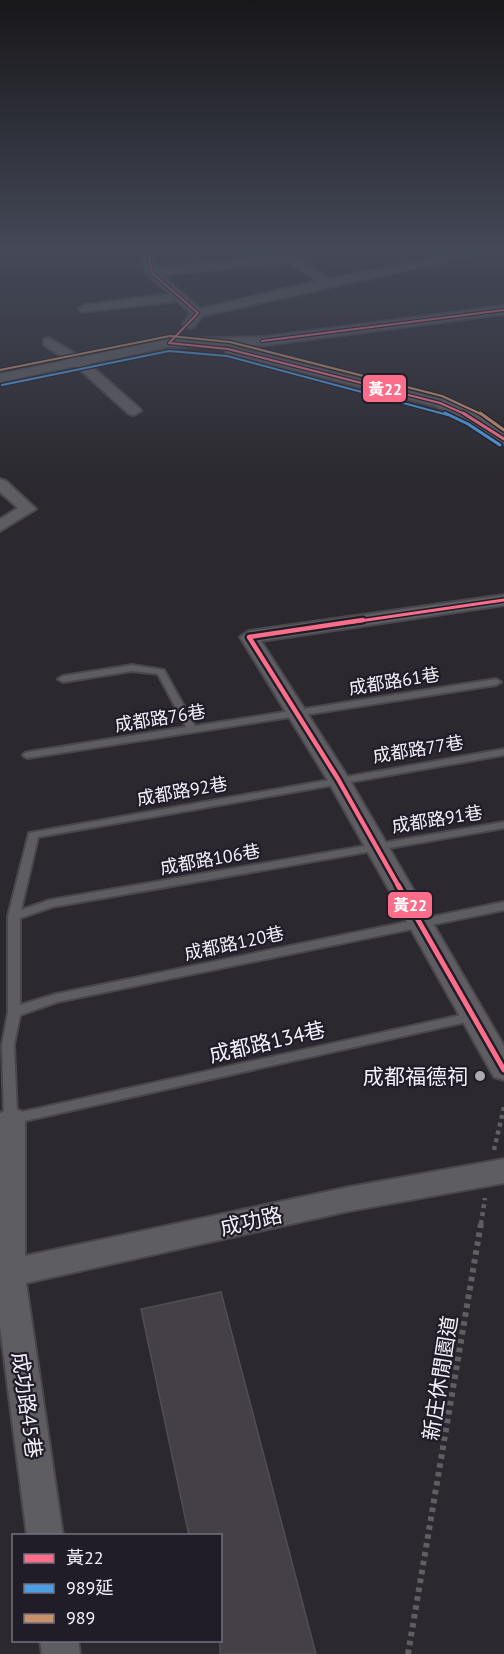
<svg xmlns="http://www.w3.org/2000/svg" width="504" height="1654" viewBox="0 0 504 1654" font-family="'PT Sans','Noto Sans TC',sans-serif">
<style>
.building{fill:#453f47;stroke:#514e53;stroke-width:1.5}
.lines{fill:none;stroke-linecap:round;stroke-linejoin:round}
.lane-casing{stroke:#49474c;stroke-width:4}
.street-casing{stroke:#49474c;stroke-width:4}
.path-far1{stroke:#605e63;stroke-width:4.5;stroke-dasharray:4 4;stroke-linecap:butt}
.path{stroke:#605e63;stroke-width:6;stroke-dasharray:4.5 4.5;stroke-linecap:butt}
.lane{fill:#5e5d62;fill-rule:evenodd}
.street{fill:#5e5d62;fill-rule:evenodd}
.bus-1-far3-casing{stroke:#201c28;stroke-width:4.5}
.bus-1-far2-casing{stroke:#201c28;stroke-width:6}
.bus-1-far1-casing{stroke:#201c28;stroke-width:9}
.bus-1-casing{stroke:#201c28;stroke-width:10}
.bus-2-far1-casing{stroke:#201c28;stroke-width:4.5}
.bus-2-casing{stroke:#201c28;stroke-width:6}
.bus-3-far1-casing{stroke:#201c28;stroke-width:4.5}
.bus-3-casing{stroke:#201c28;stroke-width:6}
.bus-1-far3{stroke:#fb6d88;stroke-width:2}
.bus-1-far2{stroke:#fb6d88;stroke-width:3}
.bus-1-far1{stroke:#fb6d88;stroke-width:4.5}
.bus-1{stroke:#fb6d88;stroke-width:5}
.bus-2-far1{stroke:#4d9ee5;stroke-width:2}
.bus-2{stroke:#4d9ee5;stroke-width:3}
.bus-3-far1{stroke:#c7916a;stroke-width:2}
.bus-3{stroke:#c7916a;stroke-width:3}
.poi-dot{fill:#adaab2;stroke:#201c28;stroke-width:2}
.labels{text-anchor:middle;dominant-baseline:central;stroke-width:4.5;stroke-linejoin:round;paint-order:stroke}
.street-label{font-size:18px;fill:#f3f0f8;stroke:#201c28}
.near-street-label{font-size:21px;fill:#f3f0f8;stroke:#201c28}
.near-poi-label{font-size:21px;fill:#f3f0f8;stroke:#201c28;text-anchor:end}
.line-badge{stroke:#201c28;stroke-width:2}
.badge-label{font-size:16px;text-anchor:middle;font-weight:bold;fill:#fff}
</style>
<rect width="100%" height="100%" fill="#2b292f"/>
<!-- building -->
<path class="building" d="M221,1292l95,362h-96v-118h-31l-48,-227z"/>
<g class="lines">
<defs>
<path id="lane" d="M132,665l32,5 31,56 301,-47 5,3 -5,3 -468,73 -3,-1 -2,-2 2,-2 3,-1 158,-25 -28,-53 -26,-3 -69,11 -5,-3 5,-3z
M504,749v6l-466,82 -17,73 29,-10 454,-78v6l-452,79 -32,11v87l36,-11 448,-92v8l-447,92 -37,13 -6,30 3,68 458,-101 4,1 2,3 -2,3 -4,1 -464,104 -5,-1 -2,-4 -2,-74 6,-33v-96l21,-83z"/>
<path id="street" d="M142,251h12l3,18 142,-18 -3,6 34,22 137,-28h24l-289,65 -8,11 -5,1 -6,-4 8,-11 -14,-12 -96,11 -2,-3 6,-4 84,-11 -23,-21zM288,262l30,19 -118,28 -38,-34z
M504,306v8l-239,31 -96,2 -80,17 50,44 2,3 -7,4 -5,-1 -53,-48 -76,16v-8l67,-14 -23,-15v-6l5,-1 32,19 88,-18 96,-2z
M231,346l214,54 32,14 27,18v12l-37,-24 -32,-14 -209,-53v-6z
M0,479l6,2 30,28 -36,22v-12l18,-11 -18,-16z
M504,595v10l-243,36 88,138 155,267v34l-10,-3 -167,-298 -87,-142 9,-6z
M11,1108l10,3 4,8v137l324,-69 155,-28v24l-155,28 -323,72 37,253h-36l-27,-210v-213z
M40,1640h38l2,14h-38z"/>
</defs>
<!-- lane casing -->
<use href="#lane" class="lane-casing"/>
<!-- street casing -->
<use href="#street" class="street-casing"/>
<!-- path-far1 -->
<path class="path-far1" d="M494,1150l10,-43
M481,1224l4,-26"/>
<!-- path -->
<path class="path" d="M408,1654l73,-431"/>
<!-- lane -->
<use href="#lane" class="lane"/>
<!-- street -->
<use href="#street" class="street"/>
<defs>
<path id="bus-1-far3" d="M148,251l4,22 46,40 -29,30
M262,341l242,-31
M169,343l59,6 212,54 27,12"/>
<path id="bus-1-far2" d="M463,413l41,26
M353,622l151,-22"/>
<path id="bus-1-far1" d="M363,620l-114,17 89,142 61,108"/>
<path id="bus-1" d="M398,885l106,185"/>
<path id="bus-2-far1" d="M2,385l167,-34 58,5 221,59"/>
<path id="bus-2" d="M445,413l23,11 32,21"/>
<path id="bus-3-far1" d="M0,370l170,-34 60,6 212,54 41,19"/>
<path id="bus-3" d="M480,413l24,17"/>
</defs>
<!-- bus-1-far3 casing -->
<use href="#bus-1-far3" class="bus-1-far3-casing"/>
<!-- bus-1-far2 casing -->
<use href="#bus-1-far2" class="bus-1-far2-casing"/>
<!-- bus-1-far1 casing -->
<use href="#bus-1-far1" class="bus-1-far1-casing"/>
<!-- bus-1 casing -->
<use href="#bus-1" class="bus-1-casing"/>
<!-- bus-2-far1 casing -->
<use href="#bus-2-far1" class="bus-2-far1-casing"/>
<!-- bus-2 casing -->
<use href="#bus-2" class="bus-2-casing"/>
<!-- bus-3-far1 casing -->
<use href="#bus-3-far1" class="bus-3-far1-casing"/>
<!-- bus-3 casing -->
<use href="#bus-3" class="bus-3-casing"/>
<!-- bus-1-far3 -->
<use href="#bus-1-far3" class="bus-1-far3"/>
<!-- bus-1-far2 -->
<use href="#bus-1-far2" class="bus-1-far2"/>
<!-- bus-1-far1 -->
<use href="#bus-1-far1" class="bus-1-far1"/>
<!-- bus-1 -->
<use href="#bus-1" class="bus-1"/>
<!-- bus-2-far1 -->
<use href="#bus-2-far1" class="bus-2-far1"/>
<!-- bus-2 -->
<use href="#bus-2" class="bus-2"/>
<!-- bus-3-far1 -->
<use href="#bus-3-far1" class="bus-3-far1"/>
<!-- bus-3 -->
<use href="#bus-3" class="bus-3"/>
</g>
<!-- sky -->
<linearGradient id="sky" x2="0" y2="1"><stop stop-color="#18171a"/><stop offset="0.52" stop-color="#444958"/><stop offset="1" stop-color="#444958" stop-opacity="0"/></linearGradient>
<rect width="504" height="483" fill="url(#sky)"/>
<!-- markers -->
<circle class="poi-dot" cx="480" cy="1076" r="6"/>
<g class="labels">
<!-- street labels -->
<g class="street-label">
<text transform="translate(394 681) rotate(-9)">成都路61巷</text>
<text transform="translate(160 718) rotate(-9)">成都路76巷</text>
<text transform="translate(418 749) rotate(-9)">成都路77巷</text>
<text transform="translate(182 791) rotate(-10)">成都路92巷</text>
<text transform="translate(437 819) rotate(-9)">成都路91巷</text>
<text transform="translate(210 859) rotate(-10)">成都路106巷</text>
<text transform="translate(234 943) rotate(-12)">成都路120巷</text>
</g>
<!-- near-street labels -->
<g class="near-street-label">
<text transform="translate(267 1042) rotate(-13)">成都路134巷</text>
<text transform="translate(251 1221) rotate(-13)">成功路</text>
<text transform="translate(440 1378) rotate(-81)">新庄休閒園道</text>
<text transform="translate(27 1405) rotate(82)">成功路45巷</text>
</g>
<!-- near-poi labels -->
<g class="near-poi-label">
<text x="468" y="1076">成都福德祠</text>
</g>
</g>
<g class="line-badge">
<rect x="362" y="374" width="45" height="29" rx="6" fill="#fb6d88"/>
<rect x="387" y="891" width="46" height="28" rx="6" fill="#fb6d88"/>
</g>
<g class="badge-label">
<text x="385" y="395">黃22</text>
<text x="410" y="911">黃22</text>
</g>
<!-- legend -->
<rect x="12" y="1534" width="210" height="108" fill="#201c28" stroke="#74717b" stroke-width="1.5"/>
<rect x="24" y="1554" width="30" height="9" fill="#fb6d88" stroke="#74717b" stroke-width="1.5"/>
<text x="66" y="1564" font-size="18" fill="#f3f0f8">黃22</text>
<rect x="24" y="1584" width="30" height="9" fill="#4d9ee5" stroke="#74717b" stroke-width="1.5"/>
<text x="66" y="1594" font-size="18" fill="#f3f0f8">989延</text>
<rect x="24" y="1614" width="30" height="9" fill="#c7916a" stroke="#74717b" stroke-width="1.5"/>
<text x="66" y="1624" font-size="18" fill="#f3f0f8">989</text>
</svg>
